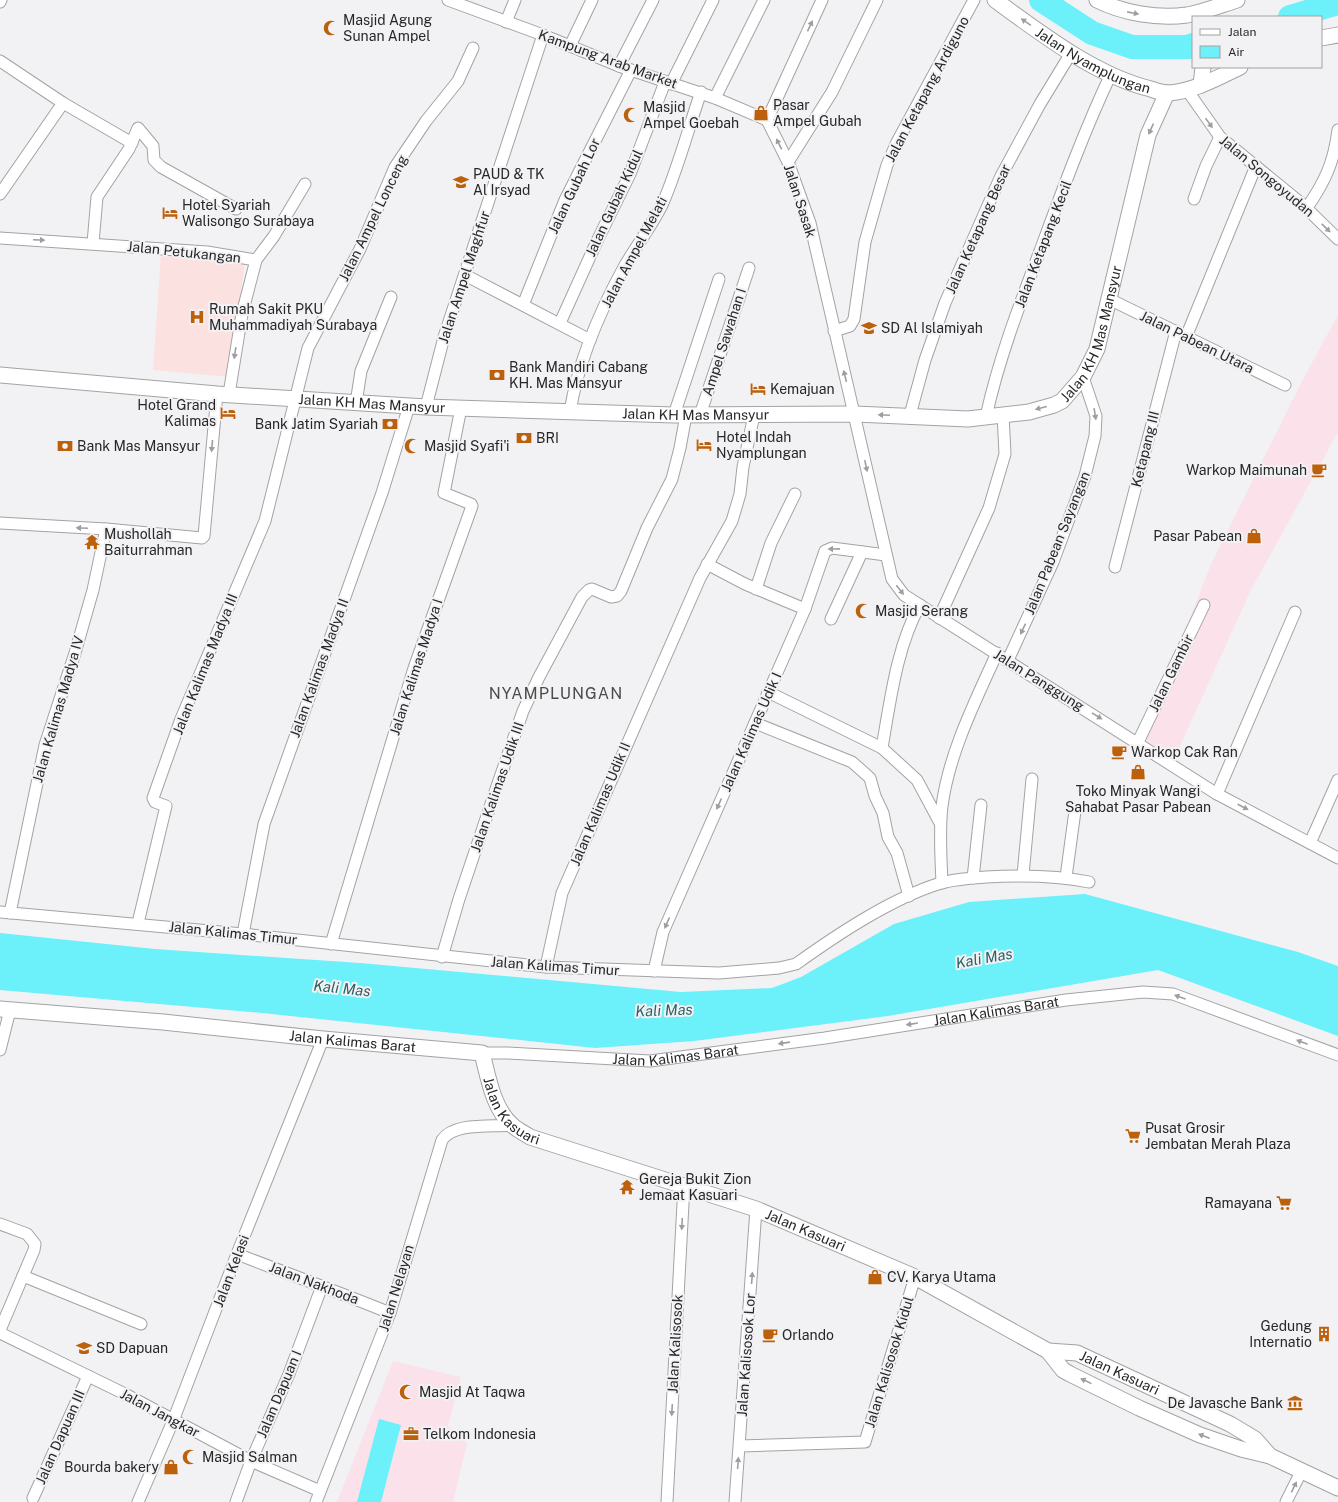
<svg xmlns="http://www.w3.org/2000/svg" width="1338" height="1502" viewBox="0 0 1338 1502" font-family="'Public Sans',sans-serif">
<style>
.commercial{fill:#fbe1e9}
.medical{fill:#fce1e1}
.water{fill:#6cf0fa}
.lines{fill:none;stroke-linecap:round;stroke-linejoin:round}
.river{stroke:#6cf0fa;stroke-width:24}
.street-casing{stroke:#a3a3a5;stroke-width:13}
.secondary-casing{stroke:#a3a3a5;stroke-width:17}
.street{stroke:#fff;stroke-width:11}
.secondary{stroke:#fff;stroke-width:15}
.oneway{fill:#9e9e9e}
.labels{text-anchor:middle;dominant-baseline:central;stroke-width:4;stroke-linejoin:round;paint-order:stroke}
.poi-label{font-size:14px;fill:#272728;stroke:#f2f2f4;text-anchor:start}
.street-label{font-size:14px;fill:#272728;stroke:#f2f2f4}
.water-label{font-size:15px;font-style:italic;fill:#2a6266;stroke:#f2f2f4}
.quarter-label{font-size:16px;letter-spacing:1px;fill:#4b4b4c;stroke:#f2f2f4}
</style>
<rect width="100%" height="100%" fill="#f2f2f4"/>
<!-- commercial -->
<path class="commercial" d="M1338,315v117l-87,158 -76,167 -32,-18 68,-175 90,-181z
M393,1361l68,16 -13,49 19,17 -14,59h-116z"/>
<!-- medical -->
<path class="medical" d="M161,253l84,9 -16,115 -76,-7z"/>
<!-- water -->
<path class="water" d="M1085,894l213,58 40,14v70l-180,-66 -270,46 -194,25 -99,7 -333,-35 -262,-23v-57l155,16 205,14 321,29 91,-4 29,-11 93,-53 75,-22z
M379,1419l22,6 -20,77h-24z"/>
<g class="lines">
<!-- river -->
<path class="river" d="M1041,0l51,33 40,14h56l5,-2
M1290,17l48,-14"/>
<defs>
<g id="street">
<path d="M448,0l95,35 76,31 96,32 52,22"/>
<path d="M822,0l-55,120 21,42 22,61 82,356 12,16 313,199 121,64"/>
<path d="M0,2l1,-2"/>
<path d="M506,22l9,-22"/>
<path d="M570,46l22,-46"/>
<path d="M0,61l63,42 69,40"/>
<path d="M619,66l34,-66"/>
<path d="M671,84l42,-84"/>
<path d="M1187,90l33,47 82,67 36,35"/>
<path d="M715,98l49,-98"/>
<path d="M788,162l44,-70 45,-92"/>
<path d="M0,194l63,-91"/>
<path d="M1194,199l12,-33 14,-29"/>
<path d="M1306,209c19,-27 28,-47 32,-79"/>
<path d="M0,238l207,14 49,8"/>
<path d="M93,243l4,-46 32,-48 9,-21 15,18 1,14 7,7 75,42"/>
<path d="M465,275l125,65"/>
<path d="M1109,299l176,86"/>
<path d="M523,305l42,-105 66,-130"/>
<path d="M560,323l37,-82 33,-67 35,-92"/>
<path d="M834,331l16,-5 4,-7 11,-77 22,-77 10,-23 77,-142"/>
<path d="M1186,337l70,-171"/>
<path d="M229,394l13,-80 14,-54 18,-24 31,-52"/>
<path d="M356,403l5,-32 30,-74"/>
<path d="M426,407l18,-70 99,-302"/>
<path d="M570,412c8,-51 29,-99 54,-145 12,-21 27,-40 38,-62 16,-36 26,-76 39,-113"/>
<path d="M674,415l45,-136"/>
<path d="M700,415l49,-147"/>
<path d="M910,415l15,-55 20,-57 56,-127 39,-72 31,-51"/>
<path d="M986,417c13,-60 35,-116 57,-174 21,-57 42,-114 68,-169"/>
<path d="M0,523l106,6 96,9 2,-2 13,-142"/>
<path d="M707,564l38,20 60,25"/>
<path d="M1115,567l61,-236"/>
<path d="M756,589l15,-46 24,-49"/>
<path d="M939,618l50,-110 16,-54 -2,-39"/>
<path d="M831,619l31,-67"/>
<path d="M1008,660l45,-98 32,-86 10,-40 1,-20 -13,-39"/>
<path d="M768,692l114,56 35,32 23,43"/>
<path d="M755,723l97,39 18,16 5,18 8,17 5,24 9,16 12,43"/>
<path d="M1138,742l66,-137"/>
<path d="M882,748c8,-46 15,-103 38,-143"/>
<path d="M1217,794l78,-182"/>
<path d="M1310,843l28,-63"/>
<path d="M1023,875l9,-96"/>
<path d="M1066,877l9,-66"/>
<path d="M973,878l8,-73"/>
<path d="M942,883c-1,-25 -3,-52 0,-77 7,-53 33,-104 55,-153"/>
<path d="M0,912l243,22 303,33 173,6 60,-5 17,-4c42,-30 96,-66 145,-81 14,-4 31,-5 45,-6 35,-2 68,-2 103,5"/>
<path d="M10,913l35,-168 30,-92 18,-63 13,-61"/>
<path d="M138,923l28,-117 -11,-4 -2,-4 28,-79 84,-198 43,-173 52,-99 35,-82 31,-46 32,-40 15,-33"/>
<path d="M243,934l21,-110 118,-331 27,-87"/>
<path d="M331,944l83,-276 58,-162 -1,-2 -27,-11 17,-85"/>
<path d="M442,957l17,-58 36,-107 28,-81 16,-34 43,-80 7,-7 3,-1 19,8 6,-1 4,-5 26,-63 25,-49 8,-31 6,-33"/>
<path d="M546,967l16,-74 138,-315 32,-57 8,-27 3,-27 11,-52"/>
<path d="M654,971l9,-39 142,-323 20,-58 7,-3 54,7"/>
<path d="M0,1050l10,-40"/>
<path id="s1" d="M482,1053h26l142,8 175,-23 241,-38 77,-8 30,2 165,61"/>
<path d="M0,1224l27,10 8,10 -1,6 -34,80"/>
<path d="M237,1254c51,20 102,38 153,59"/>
<path d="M23,1276l118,48"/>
<path d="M0,1333l125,61 126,67 69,30"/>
<path d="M740,1446l125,-4 50,-165"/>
<path d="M33,1498l55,-122"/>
<path d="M138,1502l35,-81 64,-167 86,-215"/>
<path d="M236,1502l15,-41 38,-87 33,-88"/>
<path d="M316,1502l74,-189 52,-173c12,-18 49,-13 70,-15"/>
<path d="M667,1502l17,-317"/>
<path d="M735,1502l21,-293"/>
<path d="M1286,1502l15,-30"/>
</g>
<g id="secondary">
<path id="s2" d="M995,0c45,33 101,76 156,89 5,2 12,4 18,4 25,-2 48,-15 71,-26"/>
<path d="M1097,0c26,13 60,19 90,15 17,-3 34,-10 50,-15"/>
<path d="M1321,38l17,-3"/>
<path d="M1201,85l2,-18"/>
<path id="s3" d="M0,375l217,19 209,13 248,8 181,-1 113,5 61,-7 25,-7 8,-4 21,-24 14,-28 51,-214 19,-42"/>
<path id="s4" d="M0,1009l163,13 160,17 159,14c6,23 11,56 30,72 5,5 12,8 18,12l226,72 159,68 133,74 15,19 7,4 69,34 61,27 41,14 29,7 68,32"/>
<path id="s5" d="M1048,1351l29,2 153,71 25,15 15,17"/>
</g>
</defs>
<!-- street casing -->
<use href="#street" class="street-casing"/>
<!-- secondary casing -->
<use href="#secondary" class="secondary-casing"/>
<!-- street -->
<use href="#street" class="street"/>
<!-- secondary -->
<use href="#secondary" class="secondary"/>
</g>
<!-- one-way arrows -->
<defs><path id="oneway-solid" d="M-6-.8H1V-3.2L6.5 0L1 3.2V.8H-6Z"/></defs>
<g class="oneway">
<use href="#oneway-solid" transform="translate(1133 13) rotate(11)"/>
<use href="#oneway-solid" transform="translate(1026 22) rotate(-145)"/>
<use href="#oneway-solid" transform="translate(810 26) rotate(-65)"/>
<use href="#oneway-solid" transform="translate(1209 123) rotate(54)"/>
<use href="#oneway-solid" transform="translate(1151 129) rotate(114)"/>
<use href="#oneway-solid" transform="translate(779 144) rotate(-117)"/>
<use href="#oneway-solid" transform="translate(1326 228) rotate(44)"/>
<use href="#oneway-solid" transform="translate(39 240) rotate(3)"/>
<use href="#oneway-solid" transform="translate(235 353) rotate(99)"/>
<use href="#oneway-solid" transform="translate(845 376) rotate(-104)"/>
<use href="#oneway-solid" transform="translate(1041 408) rotate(166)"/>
<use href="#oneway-solid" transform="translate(1095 414) rotate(81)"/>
<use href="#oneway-solid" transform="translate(884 415) rotate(-178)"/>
<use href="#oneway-solid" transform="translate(212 446) rotate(95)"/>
<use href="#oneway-solid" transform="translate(866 466) rotate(78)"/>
<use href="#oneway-solid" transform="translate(82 528) rotate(-177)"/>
<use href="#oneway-solid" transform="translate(834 549) rotate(179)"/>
<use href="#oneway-solid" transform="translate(900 590) rotate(52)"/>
<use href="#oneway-solid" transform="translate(1023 629) rotate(115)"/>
<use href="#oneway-solid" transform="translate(1097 716) rotate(32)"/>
<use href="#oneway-solid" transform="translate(719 804) rotate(114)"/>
<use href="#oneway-solid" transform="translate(1243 807) rotate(28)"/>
<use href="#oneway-solid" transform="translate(667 923) rotate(114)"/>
<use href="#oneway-solid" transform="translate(1180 997) rotate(-160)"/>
<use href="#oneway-solid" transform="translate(912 1024) rotate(171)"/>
<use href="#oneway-solid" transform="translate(1302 1042) rotate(-159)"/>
<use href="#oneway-solid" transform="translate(784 1043) rotate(172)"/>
<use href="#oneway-solid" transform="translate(682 1224) rotate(93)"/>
<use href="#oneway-solid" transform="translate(752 1278) rotate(-86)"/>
<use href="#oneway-solid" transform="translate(1086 1381) rotate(-154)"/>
<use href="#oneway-solid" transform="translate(672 1410) rotate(93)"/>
<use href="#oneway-solid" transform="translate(1204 1436) rotate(-159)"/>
<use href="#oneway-solid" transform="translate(738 1463) rotate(-86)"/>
<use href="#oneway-solid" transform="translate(1294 1487) rotate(-64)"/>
</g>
<!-- icons -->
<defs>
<symbol id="mosque-bare" viewBox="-9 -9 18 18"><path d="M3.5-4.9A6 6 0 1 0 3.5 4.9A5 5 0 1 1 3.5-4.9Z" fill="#bc600b" stroke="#f2f2f4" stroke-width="2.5" paint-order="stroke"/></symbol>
<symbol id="shop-bare" viewBox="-9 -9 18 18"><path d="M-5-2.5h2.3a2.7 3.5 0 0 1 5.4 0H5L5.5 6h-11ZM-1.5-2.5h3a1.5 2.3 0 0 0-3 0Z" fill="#bc600b" stroke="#f2f2f4" stroke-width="2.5" paint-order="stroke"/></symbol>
<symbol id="school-bare" viewBox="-9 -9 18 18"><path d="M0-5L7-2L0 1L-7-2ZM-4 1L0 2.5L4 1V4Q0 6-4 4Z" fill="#bc600b" stroke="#f2f2f4" stroke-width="2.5" paint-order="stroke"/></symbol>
<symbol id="hotel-bare" viewBox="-9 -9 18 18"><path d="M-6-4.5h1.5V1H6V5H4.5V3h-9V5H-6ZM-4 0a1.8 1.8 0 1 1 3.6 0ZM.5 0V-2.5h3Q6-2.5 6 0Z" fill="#bc600b" stroke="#f2f2f4" stroke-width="2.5" paint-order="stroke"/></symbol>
<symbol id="hospital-bare" viewBox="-9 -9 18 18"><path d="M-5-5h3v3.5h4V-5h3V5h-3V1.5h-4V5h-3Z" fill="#bc600b" stroke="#f2f2f4" stroke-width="2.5" paint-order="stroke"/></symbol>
<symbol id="bank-bare" viewBox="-9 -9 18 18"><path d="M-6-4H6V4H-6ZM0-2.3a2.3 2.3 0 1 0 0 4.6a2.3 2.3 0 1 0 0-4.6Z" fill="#bc600b" stroke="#f2f2f4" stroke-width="2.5" paint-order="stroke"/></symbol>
<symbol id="cafe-bare" viewBox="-9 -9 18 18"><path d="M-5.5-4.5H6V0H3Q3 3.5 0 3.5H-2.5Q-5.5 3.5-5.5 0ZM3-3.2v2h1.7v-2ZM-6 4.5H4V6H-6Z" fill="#bc600b" stroke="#f2f2f4" stroke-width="2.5" paint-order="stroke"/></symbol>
<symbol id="temple-bare" viewBox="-9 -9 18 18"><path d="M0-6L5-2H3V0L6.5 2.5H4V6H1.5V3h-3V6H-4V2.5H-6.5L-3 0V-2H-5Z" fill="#bc600b" stroke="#f2f2f4" stroke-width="2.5" paint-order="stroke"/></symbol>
<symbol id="supermarket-bare" viewBox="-9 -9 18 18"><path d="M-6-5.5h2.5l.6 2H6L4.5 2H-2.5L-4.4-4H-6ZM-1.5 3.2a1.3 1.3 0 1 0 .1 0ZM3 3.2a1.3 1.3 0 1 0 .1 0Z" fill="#bc600b" stroke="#f2f2f4" stroke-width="2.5" paint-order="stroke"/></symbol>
<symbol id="building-bare" viewBox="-9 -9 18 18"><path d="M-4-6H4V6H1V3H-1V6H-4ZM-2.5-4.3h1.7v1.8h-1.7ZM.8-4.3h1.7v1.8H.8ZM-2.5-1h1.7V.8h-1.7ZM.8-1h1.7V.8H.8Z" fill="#bc600b" stroke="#f2f2f4" stroke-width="2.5" paint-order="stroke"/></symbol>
<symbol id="museum-bare" viewBox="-9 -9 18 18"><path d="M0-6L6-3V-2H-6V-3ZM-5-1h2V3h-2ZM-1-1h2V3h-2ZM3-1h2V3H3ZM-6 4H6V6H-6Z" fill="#bc600b" stroke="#f2f2f4" stroke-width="2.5" paint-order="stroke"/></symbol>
<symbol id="office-bare" viewBox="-9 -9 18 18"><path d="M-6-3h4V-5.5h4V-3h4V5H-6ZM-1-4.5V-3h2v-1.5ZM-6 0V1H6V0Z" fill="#bc600b" stroke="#f2f2f4" stroke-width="2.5" paint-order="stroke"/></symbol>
</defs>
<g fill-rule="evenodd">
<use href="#mosque-bare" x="320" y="17" width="22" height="22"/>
<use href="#shop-bare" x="750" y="102" width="22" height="22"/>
<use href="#mosque-bare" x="620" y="104" width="22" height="22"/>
<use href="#school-bare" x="450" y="171" width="22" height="22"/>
<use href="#hotel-bare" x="159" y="202" width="22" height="22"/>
<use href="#hospital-bare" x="186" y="306" width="22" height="22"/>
<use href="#school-bare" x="858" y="317" width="22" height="22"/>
<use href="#bank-bare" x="486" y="364" width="22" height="22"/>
<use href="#hotel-bare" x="747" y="378" width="22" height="22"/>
<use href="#hotel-bare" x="217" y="402" width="22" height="22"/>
<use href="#bank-bare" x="379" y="413" width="22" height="22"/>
<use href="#bank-bare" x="513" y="427" width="22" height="22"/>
<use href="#hotel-bare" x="693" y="434" width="22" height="22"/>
<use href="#bank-bare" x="54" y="435" width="22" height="22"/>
<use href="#mosque-bare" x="401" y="435" width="22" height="22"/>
<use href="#cafe-bare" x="1308" y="459" width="22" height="22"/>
<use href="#shop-bare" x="1243" y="525" width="22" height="22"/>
<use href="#temple-bare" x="81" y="531" width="22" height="22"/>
<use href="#mosque-bare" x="852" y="600" width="22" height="22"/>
<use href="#cafe-bare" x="1108" y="741" width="22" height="22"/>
<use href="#shop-bare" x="1127" y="761" width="22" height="22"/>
<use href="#supermarket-bare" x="1122" y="1125" width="22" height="22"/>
<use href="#temple-bare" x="616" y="1176" width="22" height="22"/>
<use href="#supermarket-bare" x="1273" y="1192" width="22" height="22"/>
<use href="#shop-bare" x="864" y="1266" width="22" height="22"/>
<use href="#building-bare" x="1313" y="1323" width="22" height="22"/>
<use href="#cafe-bare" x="759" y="1324" width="22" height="22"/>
<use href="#school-bare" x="73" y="1337" width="22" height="22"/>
<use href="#mosque-bare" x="396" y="1381" width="22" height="22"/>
<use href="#museum-bare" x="1284" y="1392" width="22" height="22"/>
<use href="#office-bare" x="400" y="1423" width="22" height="22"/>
<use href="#mosque-bare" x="179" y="1446" width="22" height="22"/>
<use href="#shop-bare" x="160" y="1456" width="22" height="22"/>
</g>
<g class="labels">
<!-- poi labels -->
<g class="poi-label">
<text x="343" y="20">Masjid Agung<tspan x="343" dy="16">Sunan Ampel</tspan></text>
<text x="773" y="105">Pasar<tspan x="773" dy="16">Ampel Gubah</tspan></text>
<text x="643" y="107">Masjid<tspan x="643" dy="16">Ampel Goebah</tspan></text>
<text x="473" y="174">PAUD &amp; TK<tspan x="473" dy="16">Al Irsyad</tspan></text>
<text x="182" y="205">Hotel Syariah<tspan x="182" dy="16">Walisongo Surabaya</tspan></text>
<text x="209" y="309">Rumah Sakit PKU<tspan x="209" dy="16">Muhammadiyah Surabaya</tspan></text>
<text x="881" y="328">SD Al Islamiyah</text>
<text x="509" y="367">Bank Mandiri Cabang<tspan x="509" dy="16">KH. Mas Mansyur</tspan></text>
<text x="770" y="389">Kemajuan</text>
<text x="216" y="405" text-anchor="end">Hotel Grand<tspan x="216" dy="16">Kalimas</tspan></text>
<text x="378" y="424" text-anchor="end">Bank Jatim Syariah</text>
<text x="716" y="437">Hotel Indah<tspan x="716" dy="16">Nyamplungan</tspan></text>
<text x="536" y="438">BRI</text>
<text x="77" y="446">Bank Mas Mansyur</text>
<text x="424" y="446">Masjid Syafi'i</text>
<text x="1307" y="470" text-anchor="end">Warkop Maimunah</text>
<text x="104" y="534">Mushollah<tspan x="104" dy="16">Baiturrahman</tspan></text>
<text x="1242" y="536" text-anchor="end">Pasar Pabean</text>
<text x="875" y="611">Masjid Serang</text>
<text x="1131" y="752">Warkop Cak Ran</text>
<text x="1138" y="791" text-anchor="middle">Toko Minyak Wangi<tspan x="1138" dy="16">Sahabat Pasar Pabean</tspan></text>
<text x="1145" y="1128">Pusat Grosir<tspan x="1145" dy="16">Jembatan Merah Plaza</tspan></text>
<text x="639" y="1179">Gereja Bukit Zion<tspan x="639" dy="16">Jemaat Kasuari</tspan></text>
<text x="1272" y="1203" text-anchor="end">Ramayana</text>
<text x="887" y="1277">CV. Karya Utama</text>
<text x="1312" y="1326" text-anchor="end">Gedung<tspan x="1312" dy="16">Internatio</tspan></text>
<text x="782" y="1335">Orlando</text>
<text x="96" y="1348">SD Dapuan</text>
<text x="419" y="1392">Masjid At Taqwa</text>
<text x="1283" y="1403" text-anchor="end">De Javasche Bank</text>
<text x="423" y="1434">Telkom Indonesia</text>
<text x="202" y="1457">Masjid Salman</text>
<text x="159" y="1467" text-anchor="end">Bourda bakery</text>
</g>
<!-- street labels -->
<g class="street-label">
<text transform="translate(608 59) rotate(20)">Kampung Arab Market</text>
<text stroke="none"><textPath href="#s2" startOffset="116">Jalan Nyamplungan</textPath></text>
<text transform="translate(927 89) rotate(-62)">Jalan Ketapang Ardiguno</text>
<text transform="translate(1267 176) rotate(40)">Jalan Songoyudan</text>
<text transform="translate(574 186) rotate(-65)">Jalan Gubah Lor</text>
<text transform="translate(800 201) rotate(72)">Jalan Sasak</text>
<text transform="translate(614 203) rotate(-65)">Jalan Gubah Kidul</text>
<text transform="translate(373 218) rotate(-64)">Jalan Ampel Lonceng</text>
<text transform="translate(978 229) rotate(-66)">Jalan Ketapang Besar</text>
<text transform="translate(1043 244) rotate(-69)">Jalan Ketapang Kecil</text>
<text transform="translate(184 252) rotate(6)">Jalan Petukangan</text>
<text transform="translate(634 252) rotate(-62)">Jalan Ampel Melati</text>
<text transform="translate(464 277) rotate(-72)">Jalan Ampel Maghfur</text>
<text stroke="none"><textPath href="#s3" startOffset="1141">Jalan KH Mas Mansyur</textPath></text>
<text transform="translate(724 342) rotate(-72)">Ampel Sawahan I</text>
<text transform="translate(1197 342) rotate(26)">Jalan Pabean Utara</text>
<text stroke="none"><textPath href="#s3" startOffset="373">Jalan KH Mas Mansyur</textPath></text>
<text stroke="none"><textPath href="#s3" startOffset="697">Jalan KH Mas Mansyur</textPath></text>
<text transform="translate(1145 449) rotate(-76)">Ketapang III</text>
<text transform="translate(1057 543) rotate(-68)">Jalan Pabean Sayangan</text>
<text transform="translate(205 664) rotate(-68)">Jalan Kalimas Madya III</text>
<text transform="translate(416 667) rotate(-72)">Jalan Kalimas Madya I</text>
<text transform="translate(319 668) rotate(-70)">Jalan Kalimas Madya II</text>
<text transform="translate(1171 673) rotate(-64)">Jalan Gambir</text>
<text transform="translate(1039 680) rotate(32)">Jalan Panggung</text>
<text transform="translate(58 709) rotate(-74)">Jalan Kalimas Madya IV</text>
<text transform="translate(751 732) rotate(-66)">Jalan Kalimas Udik I</text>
<text transform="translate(497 787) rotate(-71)">Jalan Kalimas Udik III</text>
<text transform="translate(600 804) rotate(-67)">Jalan Kalimas Udik II</text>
<text transform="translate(233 933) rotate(6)">Jalan Kalimas Timur</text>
<text transform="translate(555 966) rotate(4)">Jalan Kalimas Timur</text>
<text stroke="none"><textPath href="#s1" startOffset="518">Jalan Kalimas Barat</textPath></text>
<text stroke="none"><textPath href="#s4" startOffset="354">Jalan Kalimas Barat</textPath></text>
<text stroke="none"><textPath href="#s1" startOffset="194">Jalan Kalimas Barat</textPath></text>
<text stroke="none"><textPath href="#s4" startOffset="552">Jalan Kasuari</textPath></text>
<text stroke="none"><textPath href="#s4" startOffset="876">Jalan Kasuari</textPath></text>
<text transform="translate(231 1271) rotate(-69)">Jalan Kelasi</text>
<text transform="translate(314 1283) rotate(21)">Jalan Nakhoda</text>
<text transform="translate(396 1288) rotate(-73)">Jalan Nelayan</text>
<text transform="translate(675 1344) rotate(-87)">Jalan Kalisosok</text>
<text transform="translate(746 1355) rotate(-86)">Jalan Kalisosok Lor</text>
<text transform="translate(889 1362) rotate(-73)">Jalan Kalisosok Kidul</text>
<text stroke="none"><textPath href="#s5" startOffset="76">Jalan Kasuari</textPath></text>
<text transform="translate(279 1394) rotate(-67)">Jalan Dapuan I</text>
<text transform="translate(160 1413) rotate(28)">Jalan Jangkar</text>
<text transform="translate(60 1437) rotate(-66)">Jalan Dapuan III</text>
</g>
<!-- water labels -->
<g class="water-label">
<text transform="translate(984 958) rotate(-10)">Kali Mas</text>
<text transform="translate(342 988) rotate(6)">Kali Mas</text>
<text transform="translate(664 1010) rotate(-2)">Kali Mas</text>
</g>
<!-- quarter labels -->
<g class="quarter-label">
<text x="556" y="693">NYAMPLUNGAN</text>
</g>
</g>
<!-- legend -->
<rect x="1192" y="16" width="130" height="52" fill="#f2f2f4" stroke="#a1a1a2"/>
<rect x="1200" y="29" width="20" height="6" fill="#ffffff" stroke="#a1a1a2"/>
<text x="1228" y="36" font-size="12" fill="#272728">Jalan</text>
<rect x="1200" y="46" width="20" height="12" fill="#6cf0fa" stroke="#a1a1a2"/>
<text x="1228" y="56" font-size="12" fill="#272728">Air</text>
</svg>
